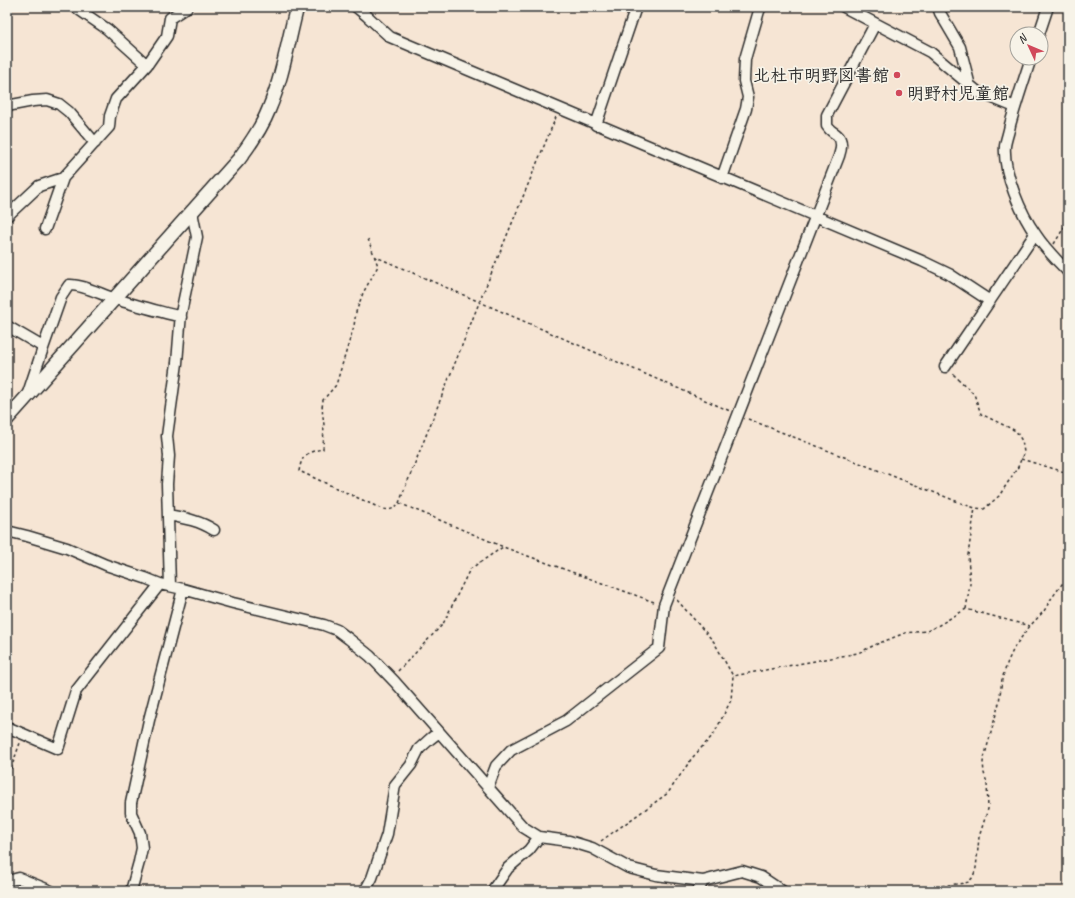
<svg xmlns="http://www.w3.org/2000/svg" width="1075" height="898" viewBox="0 0 1075 898" font-family="Caveat,'Klee One',sans-serif">
<style>
.lines{fill:none;stroke-linecap:round;stroke-linejoin:round}
.minor-casing{stroke:#2b2b2b;stroke-width:13}
.tertiary-casing{stroke:#2b2b2b;stroke-width:16}
.path{stroke:#2b2b2b;stroke-width:1.5;stroke-dasharray:3 3;stroke-linecap:butt}
.minor{stroke:#f7f3e8;stroke-width:10}
.tertiary{stroke:#f7f3e8;stroke-width:13}
.poi-dot{fill:#d1495b;stroke:#f7f3e8;stroke-width:1.5}
.labels{text-anchor:middle;dominant-baseline:central;stroke-width:3.5;stroke-linejoin:round;paint-order:stroke}
.poi-label{font-size:17px;font-weight:bold;fill:#2b2b2b;stroke:#f7f3e8;text-anchor:end}
</style>
<rect width="100%" height="100%" fill="#f6e5d4"/>
<filter id="ink" filterUnits="userSpaceOnUse"><feTurbulence type="fractalNoise" baseFrequency=".025" numOctaves="2"/><feDisplacementMap in="SourceGraphic" scale="8" xChannelSelector="R" yChannelSelector="G"/><feConvolveMatrix kernelMatrix="1 2 1 2 8 2 1 2 1" color-interpolation-filters="sRGB"/></filter>
<g filter="url(#ink)">
<g class="lines">
<defs>
<path id="minor" d="M75,7l32,22 40,36
M356,7l11,9 23,21 532,224 27,13 41,27
M844,7l86,45 48,40 37,15
M938,7l2,6 20,34 10,39
M1039,34l9,-27
M1031,58c-7,22 -15,45 -21,67 -1,7 -4,14 -5,21 -2,27 16,68 31,89 9,14 21,25 32,37
M7,106l26,-5 14,-1 12,4 10,8 26,31
M596,125l40,-118
M722,178l24,-69 2,-12 -4,-16 1,-22 14,-48 2,-4
M7,216l32,-30 24,-8
M45,229l18,-51 46,-51 1,-11 6,-17 31,-34 20,-29 3,-18 17,-11
M7,326l36,21
M945,367l90,-133
M28,393l13,-39 20,-57 8,-12c13,-1 33,10 47,14 21,7 43,12 65,18
M168,515c17,3 32,6 46,15
M7,531l20,5 40,12 39,17 39,13 15,6 23,5 50,14 91,22 13,5 12,9 21,17 25,26 128,145 16,10 30,4 23,7 37,20 27,7 47,6 39,-10 19,6 21,14
M170,586l-3,-102 2,-28 -2,-20 10,-73 4,-50 16,-76 -5,-25
M7,727l51,22 18,-58 84,-107
M488,787l8,-21 15,-16 55,-29 93,-73 5,-43 175,-449c2,-6 4,-16 -2,-21 -5,-4 -6,-3 -10,-9v-11l48,-91
M7,881l12,-3 32,13
M131,891l8,-29 3,-14 -2,-15 -9,-20v-10l18,-83 34,-131
M365,891l7,-13 15,-44 8,-49 16,-20 8,-16 11,-10 9,-7
M492,891l16,-23 21,-18 10,-13
M698,891l5,-10"/>
<path id="tertiary" d="M7,419l232,-260c12,-16 23,-32 30,-50 14,-33 19,-68 28,-102"/>
</defs>
<!-- minor casing -->
<use href="#minor" class="minor-casing"/>
<!-- tertiary casing -->
<use href="#tertiary" class="tertiary-casing"/>
<!-- path -->
<path class="path" d="M368,239l10,27 -15,27 -7,19 -2,14 -18,59 -13,15 -1,8 2,17 -1,24c-16,3 -21,5 -24,22l81,37c10,3 13,2 19,-5l107,45 148,54
M1054,244l14,-23
M374,256l356,155
M748,419l218,86 9,3 9,1 15,-13 19,-29 6,-15 -2,-11 -6,-10 -35,-17 -7,-20 -21,-20
M1021,459l47,14
M399,503l80,-200 77,-186
M677,600l37,42 19,34
M966,609l4,-25 -2,-29 7,-47
M398,671l45,-47 27,-55 33,-22
M7,780l13,-37
M7,839v2
M601,841l67,-48 24,-35 22,-24 17,-34 2,-24 125,-23 19,-9 28,-11 22,-2 12,-6 27,-16 64,17
M931,891c6,-7 28,-6 38,-9l4,-5 3,-9 1,-9 2,-22 9,-28 -1,-26 -3,-10 -1,-11 16,-59 3,-24 6,-18 7,-15 15,-20 14,-15 7,-12 17,-23"/>
<!-- minor -->
<use href="#minor" class="minor"/>
<!-- tertiary -->
<use href="#tertiary" class="tertiary"/>
</g>
</g>
<!-- markers -->
<g class="poi-dot">
<circle cx="897" cy="75" r="4"/>
<circle cx="899" cy="93" r="4"/>
</g>
<g class="labels">
<!-- poi labels -->
<g class="poi-label">
<text x="889" y="75">北杜市明野図書館</text>
<text x="907" y="93" text-anchor="start">明野村児童館</text>
</g>
</g>
<!-- margin -->
<rect width="1075" height="898" fill="none" stroke="#f7f3e8" stroke-width="24"/>
<rect x="12" y="12" width="1051" height="874" fill="none" stroke="#2b2b2b" stroke-width="1.5" filter="url(#ink)"/>
<!-- north arrow -->
<g transform="translate(1029 46) rotate(314)"><circle r="19" fill="#f7f3e8" stroke="#a5a39c"/>
<path d="M0-3L7 15L0 10L-7 15Z" fill="#d1495b"/>
<text y="-6" font-size="11" font-weight="bold" text-anchor="middle" fill="#2b2b2b">N</text>
</g>
</svg>
